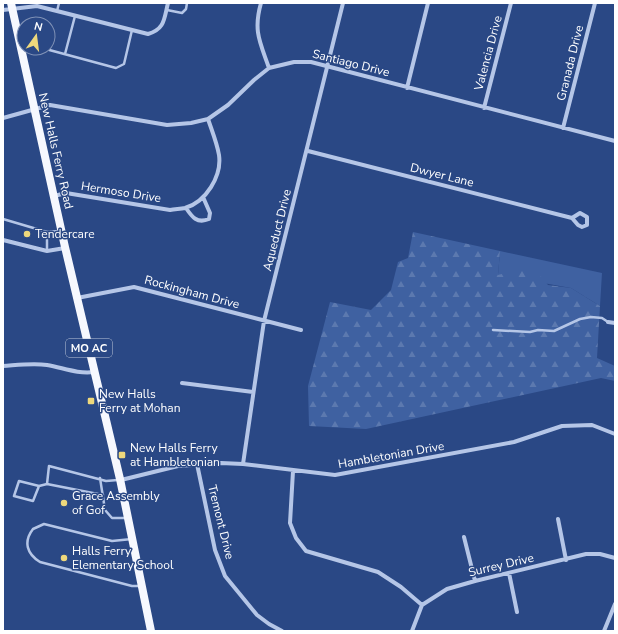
<svg xmlns="http://www.w3.org/2000/svg" width="618" height="634" viewBox="0 0 618 634" font-family="'Nunito Sans',sans-serif">
<style>
.grass{fill:#3f61a1}
.forest{fill:url(#forest-firs)}
.lines{fill:none;stroke-linecap:round;stroke-linejoin:round}
.lane{stroke:#b5c6e7;stroke-width:2.5}
.street{stroke:#b5c6e7;stroke-width:4}
.primary{stroke:#f6f8fe;stroke-width:8}
.poi-dot{fill:#eed87c;stroke:#2a4885;stroke-width:1.5}
.labels{text-anchor:middle;dominant-baseline:central;stroke-width:3;stroke-linejoin:round;paint-order:stroke}
.shield{fill:#2a4885;stroke:#bfc8da;stroke-width:1}
.shield-label{font-size:11px;font-weight:bold;fill:#fff}
.street-label{font-size:12px;fill:#fff;stroke:#2a4885}
.poi-label{font-size:12px;fill:#fff;stroke:#2a4885;text-anchor:start}
</style>
<defs>
<pattern id="forest-firs" width="22" height="20" patternUnits="userSpaceOnUse"><rect width="22" height="20" fill="#3f61a1"/><path d="M5 1l3.5 6h-7zM16 11l3.5 6h-7z" fill="#5c79af"/></pattern>
</defs>
<rect width="100%" height="100%" fill="#2a4885"/>
<!-- grass -->
<path class="grass" d="M500,251l102,22 -2,33 -29,-18 -73,-13z"/>
<!-- forest -->
<path class="forest" d="M413,232l87,19 -2,24 19,-5 20,2 11,13 23,3 29,18 -3,52 18,8v15l-14,-3 -235,51 -57,-3 -1,-40 22,-84 41,8 20,-20 7,-28 10,-4z"/>
<g class="lines">
<!-- lane -->
<path class="lane" d="M167,10l15,3 4,-4 1,-6
M57,11l2,-8
M42,48l74,20 8,-4 8,-34
M65,54l10,-38
M3,219l44,13
M47,250v-18l12,-1
M493,330l37,2 8,-2 16,1 26,-12 11,-2 11,1 6,4
M100,478l5,32 7,8h13
M39,486l-6,15 -19,-5 5,-15 20,5 8,-2
M103,495l-56,-11 2,-18 57,15 12,-1
M132,539l-20,2 -68,-17 -11,5c-10,13 -6,25 7,33l92,24h9"/>
<!-- street -->
<path class="street" d="M261,3c-8,28 -1,39 8,65
M3,10l34,-4 111,28c17,-5 16,-15 20,-31
M407,88l21,-85
M484,108l27,-105
M3,118l47,-13 117,20 24,-2 17,-4 20,-14 26,-25 15,-12 25,-6h17l304,79
M563,128l32,-125
M308,151l264,67 8,-5 7,4v8l-5,2 -4,-2 -6,-7
M54,196l12,-3 104,17c5,-1 10,-1 15,-2 21,-6 37,-32 34,-53 -2,-12 -7,-24 -11,-36
M186,208c6,9 11,16 23,11l1,-6 -7,-16
M3,240l44,11 18,-3
M77,298l57,-11 167,43
M608,322l7,1
M3,366c15,-1 30,-3 44,-1 17,3 30,9 47,7
M182,383l71,9
M197,464l18,86 10,26 32,39 12,9 13,7
M243,464l21,-143 79,-318
M293,471l-3,52 6,15 10,13 72,21 23,15 21,18
M121,480l57,-14 43,-3 22,1 92,11 179,-33 48,-16 30,-1 23,9
M558,519l8,41
M464,537l11,44
M509,573l8,39
M412,631l10,-26 25,-16 28,-8 111,-27h14l15,4
M604,631l11,-27"/>
<!-- primary -->
<path class="primary" d="M11,3l54,244 55,232 31,152"/>
</g>
<!-- markers -->
<g class="poi-dot">
<circle cx="27" cy="234" r="4"/>
<rect x="87" y="397" width="8" height="8" rx="2"/>
<rect x="118" y="451" width="8" height="8" rx="2"/>
<circle cx="64" cy="503" r="4"/>
<circle cx="64" cy="558" r="4"/>
</g>
<g class="labels">
<!-- shield labels -->
<rect class="shield" x="66" y="339" width="46" height="18" rx="3"/>
<g class="shield-label">
<text x="89" y="348">MO AC</text>
</g>
<!-- street labels -->
<g class="street-label">
<text transform="translate(488 53) rotate(-75)">Valencia Drive</text>
<text transform="translate(351 63) rotate(14)">Santiago Drive</text>
<text transform="translate(570 63) rotate(-76)">Granada Drive</text>
<text transform="translate(56 151) rotate(77)">New Halls Ferry Road</text>
<text transform="translate(442 175) rotate(14)">Dwyer Lane</text>
<text transform="translate(121 192) rotate(9)">Hermoso Drive</text>
<text transform="translate(277 230) rotate(-76)">Aqueduct Drive</text>
<text transform="translate(192 292) rotate(15)">Rockingham Drive</text>
<text transform="translate(391 455) rotate(-10)">Hambletonian Drive</text>
<text transform="translate(221 522) rotate(76)">Tremont Drive</text>
<text transform="translate(501 565) rotate(-13)">Surrey Drive</text>
</g>
<!-- poi labels -->
<g class="poi-label">
<text x="35" y="234">Tendercare</text>
<text x="99" y="394">New Halls<tspan x="99" dy="14">Ferry at Mohan</tspan></text>
<text x="130" y="448">New Halls Ferry<tspan x="130" dy="14">at Hambletonian</tspan></text>
<text x="72" y="496">Grace Assembly<tspan x="72" dy="14">of Gof</tspan></text>
<text x="72" y="551">Halls Ferry<tspan x="72" dy="14">Elementary School</tspan></text>
</g>
</g>
<!-- border -->
<rect width="618" height="634" fill="none" stroke="#ffffff" stroke-width="8"/>
<!-- north arrow -->
<g transform="translate(36 36) rotate(14)"><circle r="19" fill="#2a4885" stroke="#7f91b6"/>
<path d="M0-3L7 15L0 10L-7 15Z" fill="#eed87c"/>
<text y="-6" font-size="11" font-weight="bold" text-anchor="middle" fill="#ffffff">N</text>
</g>
</svg>
